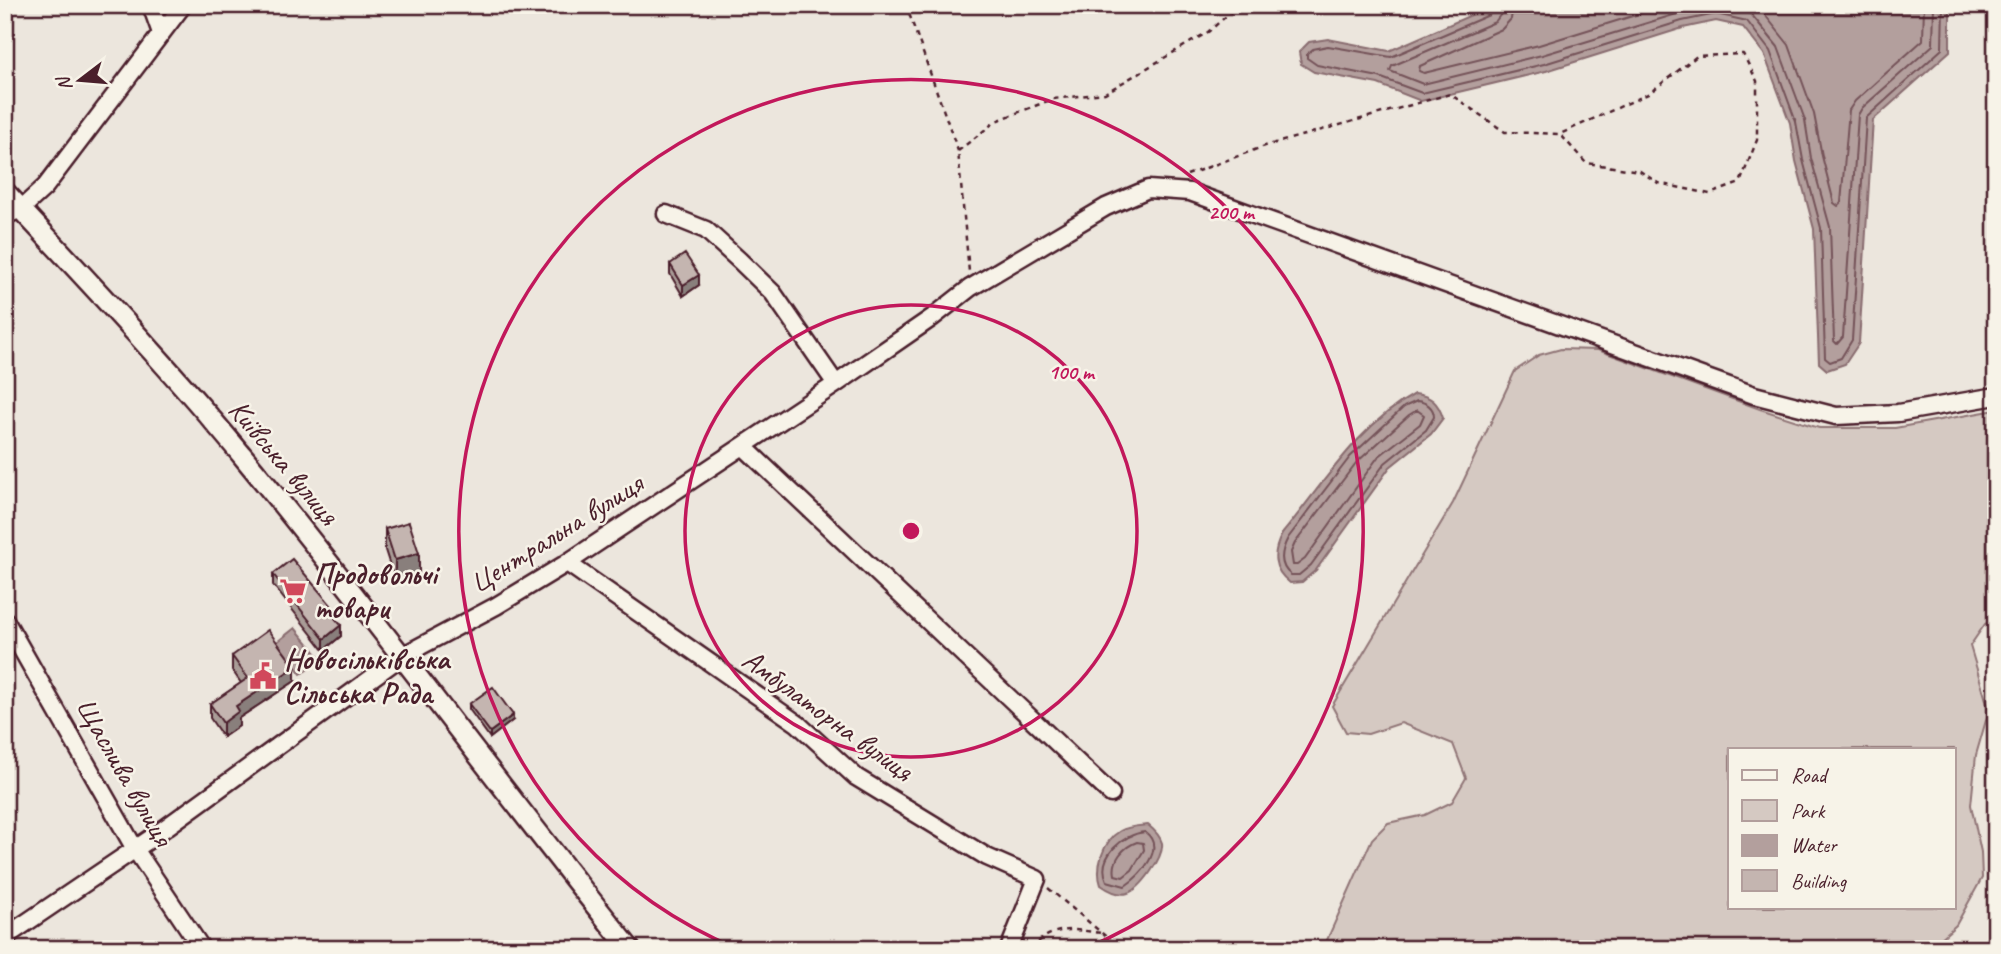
<svg xmlns="http://www.w3.org/2000/svg" width="2001" height="954" viewBox="0 0 2001 954" font-family="Caveat,sans-serif">
<style>
.green{fill:#d5c9c2;stroke:#907476;stroke-width:2;fill-rule:evenodd}
.water{fill:#b39f9d;stroke:#896c6f;stroke-width:2}
.lines{fill:none;stroke-linecap:round;stroke-linejoin:round}
.shore{stroke:#745259;stroke-width:2}
.minor-casing{stroke:#4a1f2b;stroke-width:21}
.tertiary-casing{stroke:#4a1f2b;stroke-width:24}
.path{stroke:#4a1f2b;stroke-width:2.5;stroke-dasharray:5 5;stroke-linecap:butt}
.minor{stroke:#f7f3e8;stroke-width:16}
.tertiary{stroke:#f7f3e8;stroke-width:19}
.wall{fill:#a99c97;stroke:#4a1f2b;stroke-width:2}
.shaded-wall{fill:#897f7b;stroke:#4a1f2b;stroke-width:2}
.building{fill:#c4b5b0;stroke:#4a1f2b;stroke-width:2}
.ring{fill:none;stroke:#c2185b;stroke-width:3.5}
.labels{text-anchor:middle;dominant-baseline:central;stroke-width:5;stroke-linejoin:round;paint-order:stroke}
.street-label{font-size:30px;fill:#4a1f2b;stroke:#f7f3e8}
.poi-label{font-size:30px;font-weight:bold;fill:#4a1f2b;stroke:#f7f3e8;text-anchor:start}
.centre{fill:#c2185b;stroke:#f7f3e8;stroke-width:3.5}
.ring-label{font-size:21px;text-anchor:middle;font-weight:bold;fill:#c2185b;stroke:#f7f3e8;stroke-width:5;stroke-linejoin:round;paint-order:stroke}
</style>
<rect width="100%" height="100%" fill="#ece6dd"/>
<filter id="ink" filterUnits="userSpaceOnUse"><feTurbulence type="fractalNoise" baseFrequency=".0143" numOctaves="2"/><feDisplacementMap in="SourceGraphic" scale="14" xChannelSelector="R" yChannelSelector="G"/><feConvolveMatrix kernelMatrix="1 2 1 2 8 2 1 2 1" color-interpolation-filters="sRGB"/></filter>
<g filter="url(#ink)">
<!-- green -->
<path class="green" d="M1561,349l37,1 162,59 59,19h76l101,-18v209l-11,5 -15,22 19,64 -13,45 -5,50 10,47 1,26 -26,47 -27,24h-606l49,-110 16,-16 37,-8 27,-13 14,-24 -13,-34 -52,-21 -33,11 -22,-2 -14,-26 121,-203 62,-132 24,-16zM1730,749h224v158h-224z"/>
<!-- water -->
<path class="water" d="M1494,5h456v46l-77,69 -14,223 -14,21 -18,6 -8,-7 -5,-134 -18,-68 -6,-38 -26,-69 -21,-27 -27,-6 -33,7 -137,43 -125,30 -43,-17 -64,-12 -13,-8 -2,-12 10,-10 19,-3 61,12z
M1415,394c16,2 23,8 28,24l-12,16 -41,33 -74,103 -14,12 -12,1c-18,-14 -18,-30 -8,-49 40,-48 77,-110 133,-140z
M295,628l27,32 -21,14 -24,-32z
M1148,825c5,4 12,11 14,18 2,14 -21,46 -34,50 -9,3 -20,-3 -27,-8 -6,-18 2,-44 19,-54 8,-5 18,-5 28,-6z"/>
<g class="lines">
<!-- shore -->
<path class="shore" d="M1494,5l-1,6 -4,4 -98,42 -63,-11 -15,3 -6,5v4l10,7 62,12 43,16 122,-29 138,-43 34,-7 31,7 23,30 26,71 7,38 18,68 4,130 5,4 11,-4 11,-18 14,-222 76,-69 1,-44
M1503,5l-2,9 -6,8 -103,44 -2,5 33,13 119,-29 138,-42 37,-7 34,8 27,33 27,73 6,38 19,69 4,114 3,3 6,-7 15,-222 4,-7 71,-63 1,-40
M1513,5l-2,14 -9,10 -82,37 -1,5 5,2 115,-28 129,-40
M1757,5l32,40 25,69 8,42 12,47 4,3 3,-3 8,-93 6,-9 68,-61 1,-35
M1417,401c9,1 17,6 17,16l-8,13 -41,33 -74,102 -12,10h-8c-13,-10 -10,-24 -3,-37l62,-81 54,-50z
M1417,410l7,5 -4,9 -42,33 -73,102 -8,6h-4l-2,-13 4,-9 61,-80 53,-48z
M1145,832c22,16 -5,44 -20,54l-18,-5c-11,-24 16,-47 38,-49z
M1137,842l6,1 1,7 -12,20 -9,7 -8,-2c-3,-15 8,-28 22,-33z"/>
<defs>
<path id="minor" d="M151,5l10,28
M666,214l40,16 34,31 33,32 63,91
M5,216l16,-7 24,-22 138,-182
M743,446l368,348
M567,563l231,161 58,53 131,80 50,22 -28,70
M5,620l130,229 67,100
M5,937l145,-98 252,-183 94,-50 71,-43 269,-179 97,-67 37,-29 136,-81 42,-18 42,3 564,203 82,21 62,-3 98,-17"/>
<path id="tertiary" d="M5,192c81,87 166,177 241,268 132,160 254,328 384,489"/>
</defs>
<!-- minor casing -->
<use href="#minor" class="minor-casing"/>
<!-- tertiary casing -->
<use href="#tertiary" class="tertiary-casing"/>
<!-- path -->
<path class="path" d="M906,5l52,146 11,121
M958,151l38,-30 57,-22 52,-6 103,-61 31,-27
M1187,175l78,-29 185,-52 55,38 55,2 88,-40 49,-38 46,-2 14,27v59l-17,43 -30,11 -52,-11 -18,-12 -54,-8 -26,-29
M1048,888l73,61
M1031,949c21,-24 41,-20 70,-16"/>
<!-- minor -->
<use href="#minor" class="minor"/>
<!-- tertiary -->
<use href="#tertiary" class="tertiary"/>
</g>
<!-- wall -->
<path class="wall" d="M670,264l29,21 -16,11 -13,-22z
M385,529l34,45 -24,7 -10,-31z
M273,574l58,39 10,23 -17,14 -51,-65z
M232,656l63,25 -56,37v8l-16,11 -13,-19v-14l31,-21 -9,-13z
M469,704l44,16 -23,18 -21,-29z"/>
<!-- shaded-wall -->
<path class="shaded-wall" d="M699,275v10l-16,11v-11z
M419,553v21l-24,7v-21z
M341,625v11l-17,14v-11z
M295,667v14l-56,37v8l-16,11v-14l13,-17z
M513,715v5l-23,18v-6z"/>
<!-- building -->
<path class="building" d="M685,254l14,21 -16,10 -13,-21z
M409,522l10,31 -24,7 -10,-31z
M292,559l39,46 -4,4 14,16 -17,14 -51,-65z
M268,630l27,37 -59,39 3,5 -16,12 -13,-19 38,-26 -16,-22z
M493,687l20,28 -23,17 -21,-28z"/>
</g>
<!-- distance rings -->
<g class="ring">
<circle cx="911" cy="531" r="226"/>
<path d="M738 949A452 452 0 1 1 1084 949"/>
</g>
<!-- icons -->
<defs>
<symbol id="supermarket-bare" viewBox="-9 -9 18 18"><path d="M-6-5.5h2.5l.6 2H6L4.5 2H-2.5L-4.4-4H-6ZM-1.5 3.2a1.3 1.3 0 1 0 .1 0ZM3 3.2a1.3 1.3 0 1 0 .1 0Z" fill="#d1495b" stroke="#f7f3e8" stroke-width="2.5" paint-order="stroke"/></symbol>
<symbol id="civic-bare" viewBox="-9 -9 18 18"><path d="M-.6-6.5H3V-4.5H.6V-3L4-1V1h2V6H-6V1h2V-1L-.6-3ZM-1.2 2.5V6h2.4V2.5Z" fill="#d1495b" stroke="#f7f3e8" stroke-width="2.5" paint-order="stroke"/></symbol>
</defs>
<g fill-rule="evenodd">
<use href="#supermarket-bare" x="274" y="572" width="38" height="38"/>
<use href="#civic-bare" x="244" y="657" width="38" height="38"/>
</g>
<g class="labels">
<!-- street labels -->
<g class="street-label">
<text transform="translate(284 462) rotate(50)">Київська вулиця</text>
<text transform="translate(556 533) rotate(-32)">Центральна вулиця</text>
<text transform="translate(828 715) rotate(36)">Амбулаторна вулиця</text>
<text transform="translate(125 772) rotate(60)">Щаслива вулиця</text>
</g>
<!-- poi labels -->
<g class="poi-label">
<text x="314" y="574">Продовольчі<tspan x="314" dy="34">товари</tspan></text>
<text x="284" y="659">Новосільківська<tspan x="284" dy="34">Сільська Рада</tspan></text>
</g>
</g>
<circle cx="911" cy="531" r="10" class="centre"/>
<g class="ring-label">
<text x="1231" y="219">200 m</text>
<text x="1071" y="379">100 m</text>
</g>
<!-- margin -->
<rect width="2001" height="954" fill="none" stroke="#f7f3e8" stroke-width="28"/>
<rect x="14" y="14" width="1973" height="926" fill="none" stroke="#4a1f2b" stroke-width="2.5" filter="url(#ink)"/>
<!-- legend -->
<rect x="1728" y="748" width="228" height="161" fill="#f7f3e8" stroke="#b29e9c" stroke-width="2"/>
<rect x="1742" y="770" width="35" height="10" fill="#f7f3e8" stroke="#b29e9c" stroke-width="2"/>
<text x="1791" y="782" font-size="21" fill="#4a1f2b">Road</text>
<rect x="1742" y="800" width="35" height="21" fill="#d5c9c2" stroke="#b29e9c" stroke-width="2"/>
<text x="1791" y="818" font-size="21" fill="#4a1f2b">Park</text>
<rect x="1742" y="835" width="35" height="21" fill="#b39f9d" stroke="#b29e9c" stroke-width="2"/>
<text x="1791" y="852" font-size="21" fill="#4a1f2b">Water</text>
<rect x="1742" y="870" width="35" height="21" fill="#c4b5b0" stroke="#b29e9c" stroke-width="2"/>
<text x="1791" y="888" font-size="21" fill="#4a1f2b">Building</text>
<!-- north arrow -->
<g transform="translate(80 80) rotate(254)" stroke="#f7f3e8" stroke-width="5" paint-order="stroke">
<path d="M0-5L12 26L0 18L-12 26Z" fill="#4a1f2b"/>
<text y="-10" font-size="19" font-weight="bold" text-anchor="middle" fill="#4a1f2b">N</text>
</g>
</svg>
